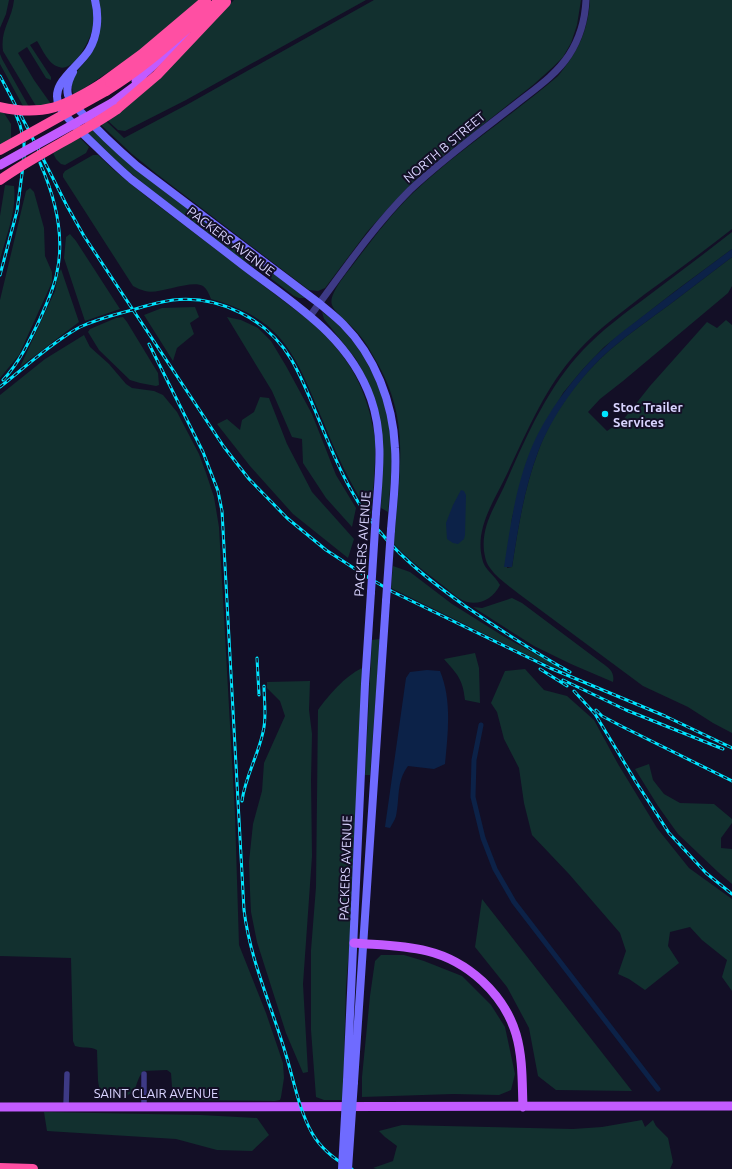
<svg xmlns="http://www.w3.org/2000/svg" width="732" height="1169" viewBox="0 0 732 1169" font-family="Ubuntu,sans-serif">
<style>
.green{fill:#12302f}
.water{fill:#0c2248}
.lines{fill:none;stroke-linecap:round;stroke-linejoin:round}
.canal{stroke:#0c2248;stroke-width:5}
.minor{stroke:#3d3a85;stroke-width:5.5}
.tertiary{stroke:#3d3a85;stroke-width:7}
.secondary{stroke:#6f6bff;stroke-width:8}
.primary{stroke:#c25bff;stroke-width:9}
.motorway{stroke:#ff4fa3;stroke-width:10}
.rail-casing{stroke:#00e5ff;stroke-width:3}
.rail{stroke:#130f26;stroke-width:1.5;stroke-dasharray:4.5;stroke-linecap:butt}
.secondary-bridge{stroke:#6f6bff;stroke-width:8}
.primary-bridge{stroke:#c25bff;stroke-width:9}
.motorway-bridge{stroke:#ff4fa3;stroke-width:10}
.poi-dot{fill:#00e5ff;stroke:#130f26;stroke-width:1.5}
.labels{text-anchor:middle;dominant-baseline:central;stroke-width:4;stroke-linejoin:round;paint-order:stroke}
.street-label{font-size:13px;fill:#d9d4ff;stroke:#130f26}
.poi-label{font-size:13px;font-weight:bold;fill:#d9d4ff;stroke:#130f26;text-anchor:start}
</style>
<rect width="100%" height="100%" fill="#130f26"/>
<!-- green -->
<path class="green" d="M0,0h9l-3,14 -6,14z
M14,0h77c2,7 4,14 3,22 -1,13 -19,51 -35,45 -11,-3 -16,-17 -22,-26l-7,4 21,32v3l-5,-2 -19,-31 -9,6 16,27 17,24 -15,2 -33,-55c-3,-22 9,-31 11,-51z
M98,0h102l-63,53 -63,42c-9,-21 15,-31 21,-49 1,-3 0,-8 1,-12 0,-11 1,-23 2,-34z
M234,0h132l-180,100 -61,31 -7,-1 -11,-10 56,-46z
M374,0h207l-4,25 -6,18 -8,14 -10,10 -20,18 -112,89 -29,30 -25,28 -42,56 -7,3 -9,-1 -151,-115 -26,-21 -32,-30 6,-3 18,17 66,-35z
M590,0h142v229c-28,22 -58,44 -87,65 -23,18 -47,35 -67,57 -33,36 -51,81 -72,125 -12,25 -31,52 -24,82 2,12 13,17 18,27 -7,13 -18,20 -33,17 -7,-2 -15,-9 -21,-14 -18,-14 -36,-27 -52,-44 4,-70 19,-121 -19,-185 -6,-11 -12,-21 -21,-30 -5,-6 -20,-17 -22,-24 -4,-10 14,-31 20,-39 19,-25 39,-52 62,-74 45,-42 97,-76 144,-116 20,-24 30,-45 32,-76z
M0,54l2,5 27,48 -6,-1 -23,-42z
M0,112l4,1 7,11v16l-11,7z
M92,129l213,168v1h-6l-5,-2 -25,-19 -31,-20 -89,-69 -28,-23 -34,-33z
M79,137l10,10 -3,6 -21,12 -4,-1 -5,-5 -4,-8z
M93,155h5l17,16 32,26 163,124c32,29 51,55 61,97 1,7 4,15 4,21 1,26 -2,52 -4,77 -20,-30 -35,-62 -48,-95 -13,-29 -23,-60 -44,-84 -17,-20 -43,-31 -68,-38 -2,-5 -4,-10 -8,-13 -12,-7 -44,9 -58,5 -4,-1 -8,-3 -12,-5l-70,-109v-3l2,-3z
M5,185l9,1c3,25 -8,50 -14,74v-44z
M30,188l4,4 10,36 1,28 7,16v10l-33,73 -19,23v-78l26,-109z
M732,232v17l-58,43 -70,55 -21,22 -20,24 -31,56 -8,22 -12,47 -5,50 5,-1c6,-39 12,-78 26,-115 14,-39 42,-76 73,-103 19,-16 39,-30 58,-44 21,-16 42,-32 63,-48v29l-4,7 -105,88 -23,18 -12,13 19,19 16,-11 27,-34 57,-64 10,6 9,-8 6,5v408l-19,-10 -25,-16 -45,-21 -124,-92c-10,-8 -22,-16 -29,-26 -4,-5 -5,-11 -6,-17 -3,-27 13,-47 23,-71 20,-45 41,-93 76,-130 19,-20 42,-37 65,-54 28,-21 56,-42 84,-64z
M70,234l6,7 44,68 -35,12 -21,-63 2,-21z
M61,269l18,53 -59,45 35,-76 3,-16z
M195,307l4,10 -9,6 4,11 -17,14 -4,13 -29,-46 18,-7z
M322,312c40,26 66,83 69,129 2,24 -1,47 -3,71l-7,-4 2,-58 -16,-70 -11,-21 -32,-40z
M123,317l4,5 31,51 1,12 -3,1 -16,-3 -10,-3 -31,-30 -11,-18 2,-3 26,-11z
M227,317l14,3 17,8 13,13 15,25 26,48 24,61 20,33 -4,19 -26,-29 -23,-35 -1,-24 -10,-2 -20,-46z
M84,335l6,12 19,17 17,20 6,4 22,3 9,4 14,17 22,42 7,19 8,24 5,30 16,288 4,130 27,68 17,50 1,15 -3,19 -1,3 -5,1 -102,-1 -2,-27 -4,-3 -24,1c-4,6 -5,9 -7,15 -5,14 -23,12 -35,12l-3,-17 -1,-31c-8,-4 -13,-1 -22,-4l-2,-5 -2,-83 -71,-2v-561l45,-36z
M260,397l9,1 18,46 25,48 42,47 -6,19 -55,-44 -43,-48 -33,-42 10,-5 13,11 2,-10 12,-8z
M393,566l17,6 42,32 51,32 59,33 -1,1 -40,-18 -130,-64z
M512,598l10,5 80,60c7,5 13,9 11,19l-42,-18 -37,-18 -61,-39 9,1z
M380,639l-10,136h-5l7,-135z
M475,653l4,15 1,35 -15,-3c-2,-21 -8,-26 -21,-41z
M362,668l-4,150 -3,59 -9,109 -3,114h-19l-8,-3 -5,-67v-80l5,-63 2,-177c10,-14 27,-34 44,-42z
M525,669l19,21 23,6 27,24 24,44 39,64 32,40 43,31v92l-10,-14 5,-17 -25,-20 -12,-13 -20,5 -2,14 11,17 -34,27 -16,-11 -11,-5 8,-23 -6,-18 -51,-59 -37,-39 -8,-32 -5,-35 -15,-29 -7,-27 -6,-9 14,-32z
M310,681l-1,29 3,24 -1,46 1,76 -9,128 5,88 -5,1 -17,-40 -29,-91 -6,-30 -1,-21 -1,-29 4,-38 9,-33 2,-28 21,-47 -5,-15 -13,-13v-6z
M649,764l4,16 11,14 16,9 34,1 18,15v4l-11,15v10l11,1v35l-14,-12 -40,-38 -20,-28 -23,-37z
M482,899l150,192 -76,-1 -18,-14 -9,-48 -22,-41 -32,-40z
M381,955h23l20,6 38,15 29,29 14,22 10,47 -4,16 -12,5 -46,-1 -91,3v-20l8,-81 5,-35z
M44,1112l157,3 56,3 12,17 -17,16 -35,-1 -41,-11 -129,-8z
M642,1120l3,7 8,-7 3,6 12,12 5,24 -3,7h-293l-4,-1 20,-7 4,-15 -12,-9 -6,-6 23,-6 171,4 29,-2z"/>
<!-- water -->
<path class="water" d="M732,249v8c-21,16 -42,32 -63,48 -19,14 -39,28 -58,44 -30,26 -59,66 -73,103 -14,37 -20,77 -26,115h-8c6,-40 12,-81 27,-118 15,-36 45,-76 74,-102 13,-13 28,-23 42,-34 28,-22 57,-43 85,-64z
M461,490l3,1 2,4 -1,40 -1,4 -6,5 -5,-1 -6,-4 -1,-16 7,-18z
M427,670l13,1c12,29 8,61 5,93l-11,5 -26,-3c-12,16 -8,32 -12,50 -1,4 -4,8 -6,12l-5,-1 21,-149 4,-6z"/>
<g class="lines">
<!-- canal -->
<path class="canal" d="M481,725l-7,35 -1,37 10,41 12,31 19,33 144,187"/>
<!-- minor -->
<path class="minor" d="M66,1106l1,-32
M144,1107v-33"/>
<!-- tertiary -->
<path class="tertiary" d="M310,316c32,-43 62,-88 100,-126 33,-31 70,-58 106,-86 19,-15 40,-29 53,-49 11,-17 16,-35 17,-55"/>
<!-- secondary -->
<path class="secondary" d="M95,0c4,16 3,35 -6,50 -10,17 -40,33 -30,55 4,10 14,18 21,26 17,16 33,33 51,48 38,29 75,58 113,87 50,38 105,70 127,133 13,37 8,75 5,114
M73,72c-4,7 -7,15 -5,23 2,6 8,11 11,15 18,20 37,38 58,56l183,138c7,6 16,13 23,20 32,32 50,79 52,124 2,27 -2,55 -4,82
M347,1081l18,-397 6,-92
M354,1082l32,-481"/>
<!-- primary -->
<path class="primary" d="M136,81l51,-46
M112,103l31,-23
M354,943c24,2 49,2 73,8 41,10 77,43 89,83 7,24 6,49 7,73
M0,1107l732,-1"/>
<!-- motorway -->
<path class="motorway" d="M101,84l41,-30 64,-54
M106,91c43,-26 76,-59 114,-91
M117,109l40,-34 69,-73
M0,1168l33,1"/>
<defs>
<path id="rail" d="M0,76l28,53 39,77 17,30 140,211 25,32 38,39 39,32 43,28 24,14 157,76 115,48 67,32
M0,275l17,-64 7,-52v-17l-4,-17 -4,-10
M149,344l54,108 15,39 4,20 22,399c6,50 28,97 42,145 8,26 13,55 26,78 9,16 25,28 40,36
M3,380c16,-17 26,-38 36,-59 7,-16 15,-32 18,-49 8,-37 -2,-75 -17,-109
M0,387c24,-19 54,-46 80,-60 17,-8 34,-12 52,-17 13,-4 27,-8 41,-10 46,-5 94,19 118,59 9,15 16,32 23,49 16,38 30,76 55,110 26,36 60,62 96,88 34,23 69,46 105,66
M257,658l2,37
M540,669l27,17
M563,680l63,30 97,39
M574,691l21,23 41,68 33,51 37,40 26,21
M596,710l6,6 21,11 109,54
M242,801c3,-24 16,-45 21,-69 4,-15 1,-31 1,-46"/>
</defs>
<!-- rail casing -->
<use href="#rail" class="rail-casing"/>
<!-- rail -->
<use href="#rail" class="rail"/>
<!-- secondary-bridge -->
<path class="secondary-bridge" d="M371,592l5,-79
M386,601l5,-71
M342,1169l5,-88
M348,1169l6,-87"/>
<!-- primary-bridge -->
<path class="primary-bridge" d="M0,165l112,-62"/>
<!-- motorway-bridge -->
<path class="motorway-bridge" d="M0,107c43,10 66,-1 101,-23
M0,150l106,-59
M0,180c37,-26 79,-45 117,-71"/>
</g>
<!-- markers -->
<circle class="poi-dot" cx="605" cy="414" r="4"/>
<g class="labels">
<!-- street labels -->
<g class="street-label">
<text transform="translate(444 147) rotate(-40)">NORTH B STREET</text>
<text transform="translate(231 241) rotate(37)">PACKERS AVENUE</text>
<text transform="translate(362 544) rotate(-86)">PACKERS AVENUE</text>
<text transform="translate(345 868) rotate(-88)">PACKERS AVENUE</text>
<text x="156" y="1093">SAINT CLAIR AVENUE</text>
</g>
<!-- poi labels -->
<g class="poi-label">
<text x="613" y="407">Stoc Trailer<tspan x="613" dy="15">Services</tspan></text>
</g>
</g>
</svg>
